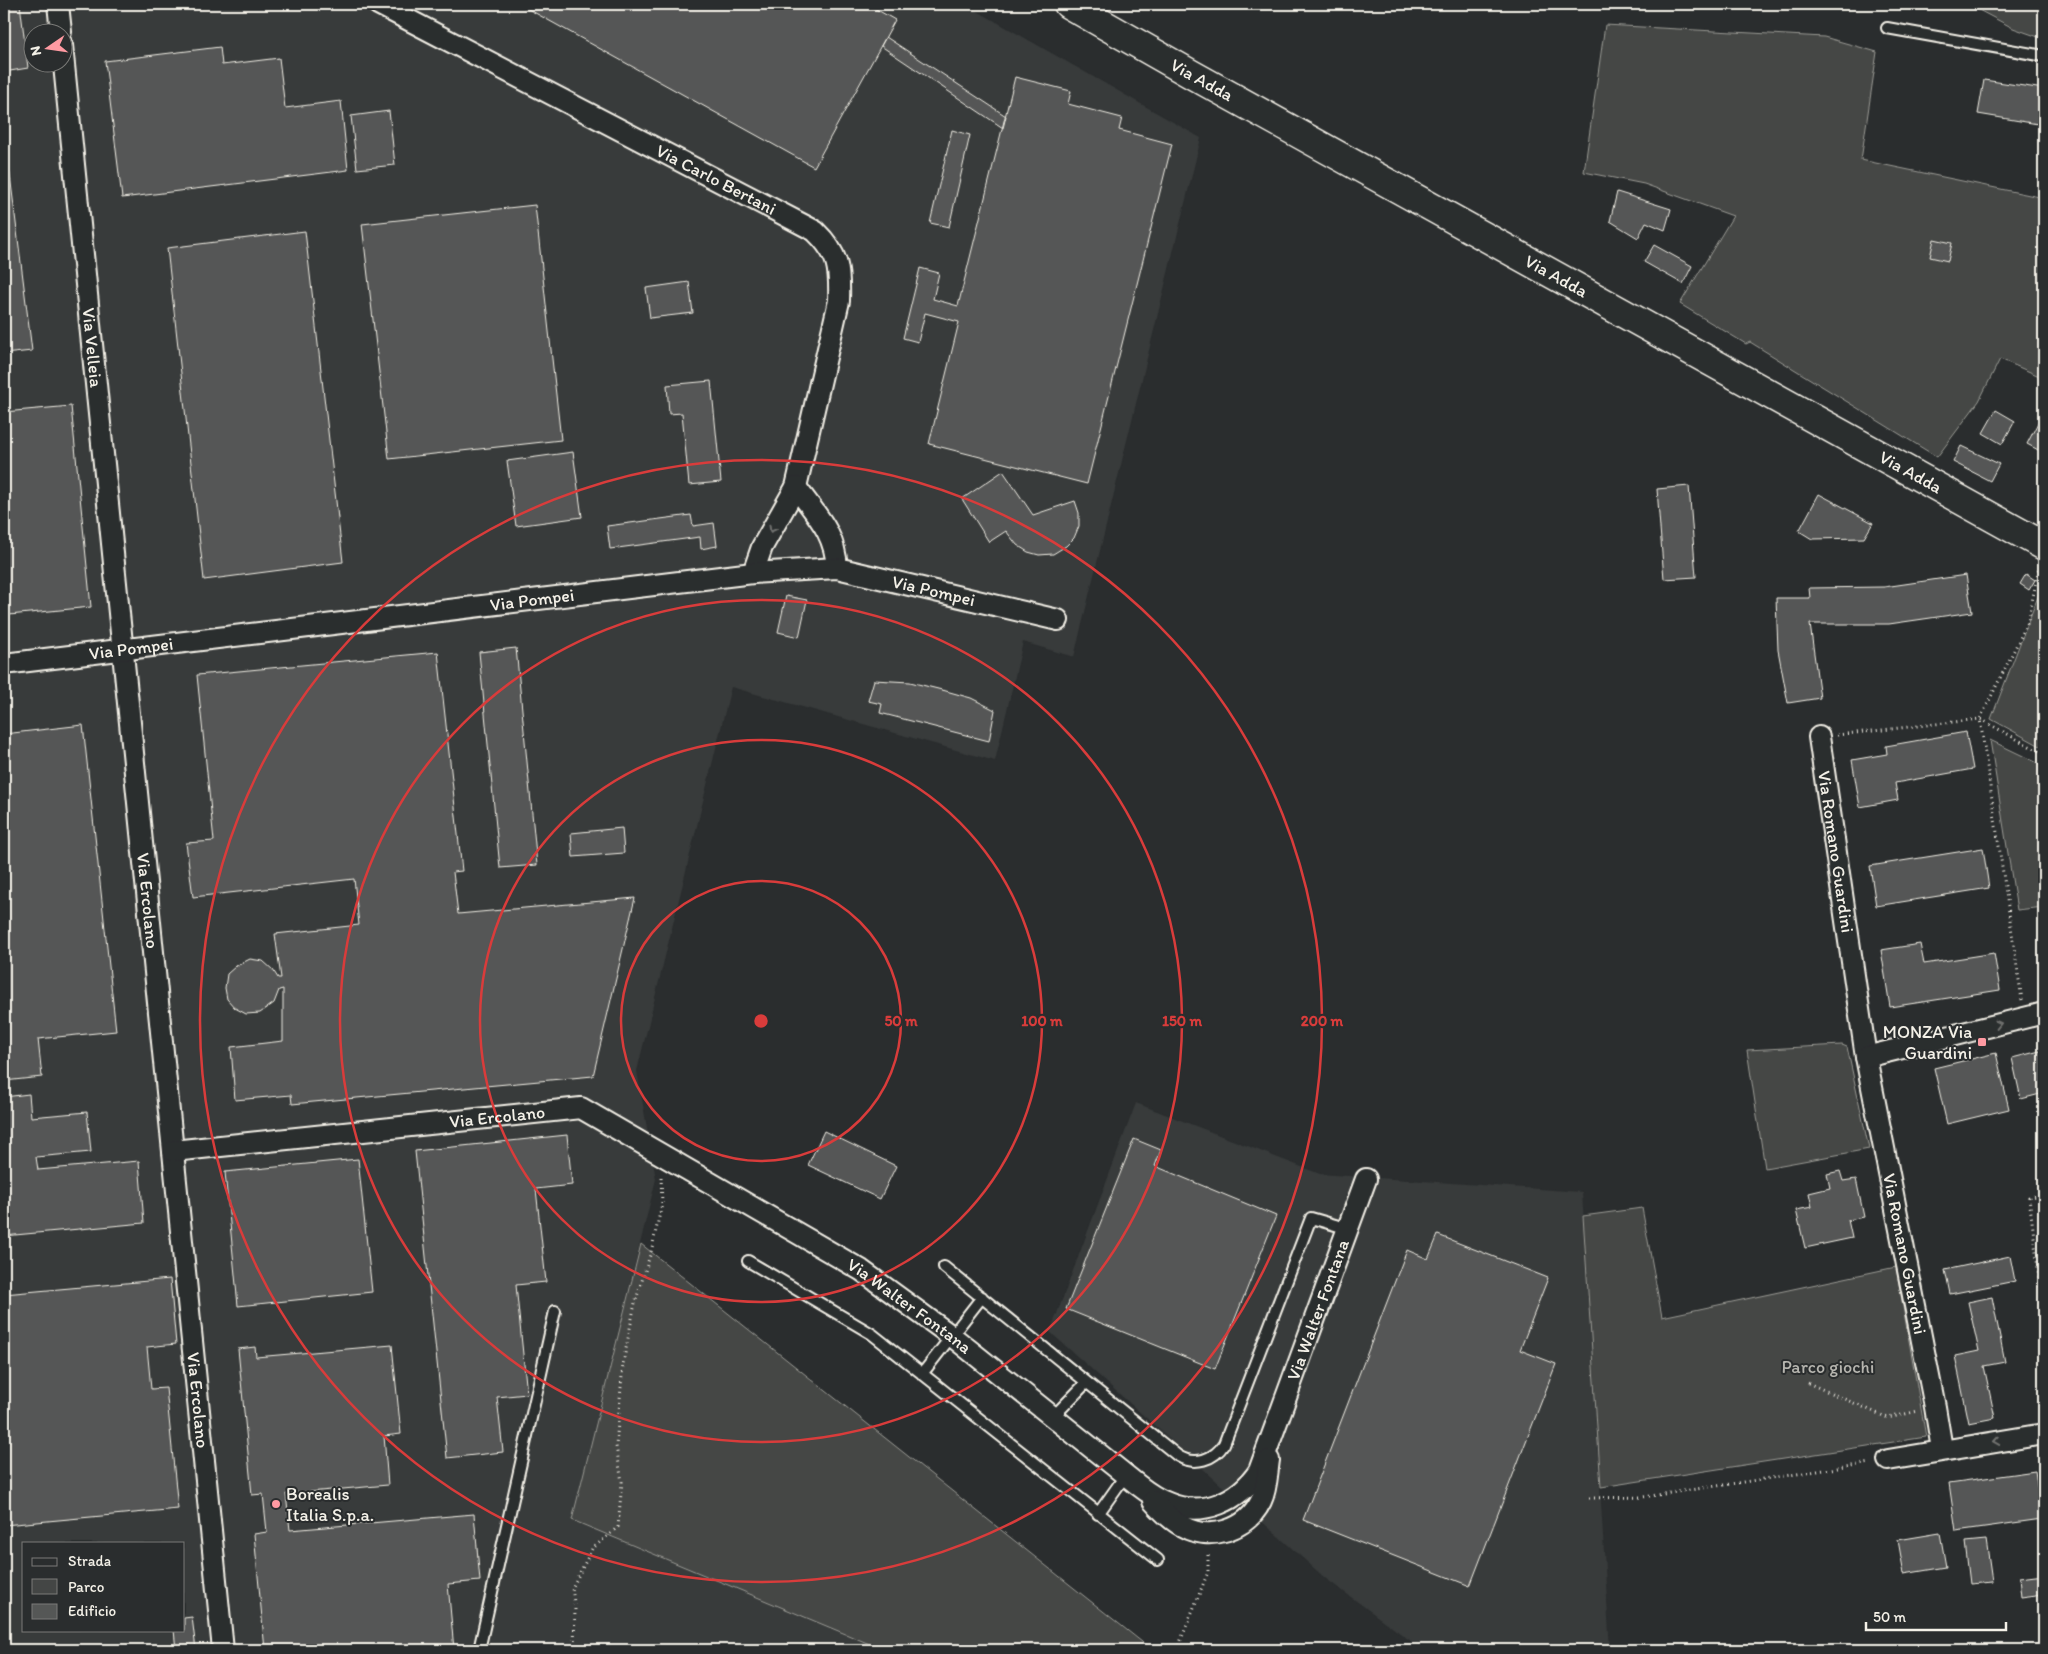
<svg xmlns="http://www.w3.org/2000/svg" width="2048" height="1654" viewBox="0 0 2048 1654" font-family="Itim,sans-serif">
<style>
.built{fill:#373a3a;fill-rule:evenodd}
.green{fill:#444645;stroke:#9c9c96}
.building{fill:#555756;stroke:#f4f1e8}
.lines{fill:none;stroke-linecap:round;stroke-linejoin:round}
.service-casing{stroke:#f4f1e8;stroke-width:14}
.minor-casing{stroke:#f4f1e8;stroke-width:24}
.secondary-casing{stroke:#f4f1e8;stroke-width:31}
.path{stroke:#f4f1e8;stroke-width:3;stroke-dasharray:1 4;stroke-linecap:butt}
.service{stroke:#2a2d2e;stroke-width:10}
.minor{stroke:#2a2d2e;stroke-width:20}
.secondary{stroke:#2a2d2e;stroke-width:28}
.oneway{stroke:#71726f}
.ring{fill:none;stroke:#d93c3b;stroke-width:2.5}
.poi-dot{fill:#ff9aa2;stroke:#2a2d2e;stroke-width:2}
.labels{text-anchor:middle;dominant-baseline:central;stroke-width:4;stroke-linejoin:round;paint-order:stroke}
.street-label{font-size:18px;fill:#f4f1e8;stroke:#2a2d2e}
.poi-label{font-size:18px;fill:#f4f1e8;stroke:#2a2d2e;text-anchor:end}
.park-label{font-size:18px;fill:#b6b5af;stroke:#2a2d2e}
.centre{fill:#d93c3b;stroke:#2a2d2e;stroke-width:2.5}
.ring-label{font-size:15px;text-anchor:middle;font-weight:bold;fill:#d93c3b;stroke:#2a2d2e;stroke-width:4;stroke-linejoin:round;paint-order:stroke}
</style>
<rect width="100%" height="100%" fill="#2a2d2e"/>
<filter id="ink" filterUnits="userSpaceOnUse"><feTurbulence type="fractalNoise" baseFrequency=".02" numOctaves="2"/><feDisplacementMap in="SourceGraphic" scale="10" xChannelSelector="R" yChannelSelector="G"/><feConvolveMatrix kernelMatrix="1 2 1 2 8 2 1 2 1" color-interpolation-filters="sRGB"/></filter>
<g filter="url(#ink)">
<!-- built -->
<path class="built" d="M4,4h961l236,134 -127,519 -51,-15 -28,119 -264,-74 -94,384 19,108 -84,341 312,130h-880zM32,32h30v30h-30zM24,1543h160v87h-160z
M1136,1103l184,71 262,18 28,458h-187l-98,-72 -275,-246z"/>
<!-- green -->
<path class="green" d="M1973,4h71v35l-31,-11 -40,-21z
M1605,25l219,12 53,15 -16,108 183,38v180l-44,-19 -21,42 -42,56 -187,-115 -4,2 -66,-40 53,-88 -89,-32 -60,-12z
M2044,581v167l-53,-29z
M1990,740l54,26v141l-27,3z
M1842,1045l5,2 22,102 -104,19 -18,-118z
M1642,1208l20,109 234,-50 30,170 -325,50 -18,-271z
M641,1244l511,406h-268l-312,-130z"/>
<!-- building -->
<path class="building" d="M4,4h16l8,64 -24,4z
M519,4h348l28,16 -81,147z
M886,37l120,79 -3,12 -122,-82z
M220,47l2,18 57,-7 6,50 56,-7 7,69 -226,28 -17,-137z
M1015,77l56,14 -3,13 54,14 -3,12 53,14 -85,340 -158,-40 30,-122 -34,-9 -7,29 -15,-4 17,-70 19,5 -6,26 25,7z
M1984,80l60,9v36l-66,-11z
M389,111l6,54 -38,4 -6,-53z
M4,127l28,224 -28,3z
M952,130l18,5 -21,92 -19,-4z
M1617,192l54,17 -6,21 -19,-8 -8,16 -28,-17z
M535,205l26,235 -172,19 -27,-235z
M305,231l38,331 -139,18 -37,-332z
M1934,239l18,4 -4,18 -18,-4z
M1654,245l38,21 -9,18 -39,-22z
M689,282l4,31 -43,5 -4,-30z
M711,381l10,101 -32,3 -7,-72 -13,1 -2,-29z
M71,406l20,201 -82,8 -5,-59v-144z
M1996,410l19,11 -13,23 -19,-11z
M2044,411v42l-17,-9z
M1961,446l38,18 -9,17 -37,-19z
M573,452l9,65 -66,9 -9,-65z
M1003,471l30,44 42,-14 4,12v13l-5,12 -8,8 -13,8 -14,1 -11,-3 -11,-7 -11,-14 -17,11 -27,-43z
M1689,486l7,91 -32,2 -7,-90z
M1819,494l54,29 -9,15 -52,1 -13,-8z
M691,515l2,11 21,-3 3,23 -16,3 -1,-12 -90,12 -3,-23z
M2026,574l9,6 -6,10 -9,-6z
M1966,575l6,37 -83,12h-79l10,74 -32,5 -10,-53 -2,-52h34l-1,-10 75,-1z
M786,596l21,4 -8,37 -21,-5z
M516,648l21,217 -37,3 -21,-216z
M438,652l24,219 -9,1 5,42 177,-16 -42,178 -301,28 -1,-9 -56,5 -4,-53 52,-6v-52l-4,1 -5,13 -14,10 -14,1 -11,-6 -8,-9 -2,-11 2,-14 9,-8 14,-7 13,2 10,9 5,8h3l-6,-44 84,-9 -5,-46 -161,18 -7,-54 28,-2 -17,-166z
M874,680l36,2 36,9 25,7 24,12 -6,31 -109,-28 2,-9 -14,-3z
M83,725l33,306 -78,8 4,38 -38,4v-347z
M1966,732l7,37 -78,14 3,17 -38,7 -8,-47 35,-6 -1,-8z
M622,828l2,25 -51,4 -2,-24z
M1983,848l6,40 -113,18 -6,-40z
M1920,944l4,20 70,-11 6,37 -110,17 -9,-57z
M2044,1050v43l-23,6 -9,-41z
M1996,1053l13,56 -62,15 -13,-56z
M29,1094l2,23 56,-5 4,40 -55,5 2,13 101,-9 5,62 -140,13v-139z
M824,1131l72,35 -16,33 -72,-34z
M567,1135l5,50 -36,4 10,93 -30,3 11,109 -30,3 6,55 -56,6 -32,-307z
M1134,1139l27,11 -6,16 121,50 -61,153 -149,-60z
M358,1159l14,133 -134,14 -13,-134z
M1840,1171l3,10 13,-2 8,38 -16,3 4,18 -47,10 -9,-38 16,-3 -3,-14 21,-5 -3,-14z
M1438,1235l110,43 -28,72 36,14 -86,222 -167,-66 104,-270 21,9z
M2010,1256l5,25 -65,13 -5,-24z
M170,1279l6,65 -29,3 4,42 15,-1 12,121 -174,16v-235v4z
M1992,1297l13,65 -21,4 11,52 -26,5 -14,-67 24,-5 -11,-49z
M392,1345l9,89 -17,2 4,49 -102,9 4,36 184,-16 6,67 -32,3 6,66h-189l-11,-116 13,-2 -4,-38 -11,1 -14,-146 17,-2 1,10z
M2035,1471l7,48 -86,12 -7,-48z
M1940,1533l6,34 -42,7 -6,-34z
M1986,1540l6,42 -22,2 -5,-42z
M2044,1575v19l-23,3 -2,-19z
M192,1617l4,33h-20l-2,-20h10v-12z"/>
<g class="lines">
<defs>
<path id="service" d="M1887,28l157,28
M748,1261l124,73 286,226
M944,1267l234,189c17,10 36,4 46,-12l87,-226 38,11
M922,1374l60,-77
M1052,1418l34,-35
M1098,1514l27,-38
M479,1650l76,-339"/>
<g id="minor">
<path d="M58,4l3,28"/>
<path id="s1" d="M378,4l437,227c24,23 25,38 24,70l-43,186 -34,60 -9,26"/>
<path id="s2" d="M62,45l161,1605"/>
<path d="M796,487c20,28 39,45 41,81"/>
<path id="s3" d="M4,664l749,-91 84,-5 221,52"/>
<path id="s4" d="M1819,737l47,320 69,350 7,42"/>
<path d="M1866,1057l178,-44"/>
<path id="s5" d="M173,1151l408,-43 280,162 92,67 185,148c9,7 19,14 30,18 35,15 71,-2 91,-32l107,-292"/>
<path d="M1888,1460l156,-26"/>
<path d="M1153,1501c9,10 18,19 29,25 28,16 65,4 79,-25 6,-12 6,-28 8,-41"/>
</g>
<g id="secondary">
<path id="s6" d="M1068,4l123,70 853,472"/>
</g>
</defs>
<!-- service casing -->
<use href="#service" class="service-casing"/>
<!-- minor casing -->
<use href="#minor" class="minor-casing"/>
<!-- secondary casing -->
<use href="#secondary" class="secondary-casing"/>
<!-- path -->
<path class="path" d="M1837,735l143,-16 64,35
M2022,1000l-42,-281 48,-97 11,-55
M2044,1195l-15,2 15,120
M1808,1383l80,35 30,-7
M1589,1498l54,-1 228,-34
M574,1650l1,-41 -3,-21 20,-39 26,-22 4,-45 -6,-36 7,-82 12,-61 16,-51 11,-48 -1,-28
M1177,1650l31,-78v-21"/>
<!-- service -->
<use href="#service" class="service"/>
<!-- minor -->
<use href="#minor" class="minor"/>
<!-- secondary -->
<use href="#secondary" class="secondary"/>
</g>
<!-- one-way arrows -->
<defs><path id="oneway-chevron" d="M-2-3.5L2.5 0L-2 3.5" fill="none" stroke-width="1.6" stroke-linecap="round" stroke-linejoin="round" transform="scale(1.25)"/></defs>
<g class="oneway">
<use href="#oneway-chevron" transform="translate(772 529) rotate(119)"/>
<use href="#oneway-chevron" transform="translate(1998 1024) rotate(-14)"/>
<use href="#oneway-chevron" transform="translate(1996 1441) rotate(171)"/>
</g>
</g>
<!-- distance rings -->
<g class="ring">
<circle cx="761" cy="1021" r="140"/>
<circle cx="761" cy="1021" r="281"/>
<circle cx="761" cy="1021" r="421"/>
<circle cx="761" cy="1021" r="561"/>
</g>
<!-- markers -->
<g class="poi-dot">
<rect x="1977" y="1037" width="10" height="10" rx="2.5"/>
<circle cx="276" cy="1504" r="5"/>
</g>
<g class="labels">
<!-- street labels -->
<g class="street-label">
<text stroke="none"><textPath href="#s6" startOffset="154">Via Adda</textPath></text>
<text stroke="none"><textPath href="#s1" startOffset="381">Via Carlo Bertani</textPath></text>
<text stroke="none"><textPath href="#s6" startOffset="559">Via Adda</textPath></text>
<text stroke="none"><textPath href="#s2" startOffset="304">Via Velleia</textPath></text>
<text stroke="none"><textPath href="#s6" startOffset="964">Via Adda</textPath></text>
<text stroke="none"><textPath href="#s3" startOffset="938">Via Pompei</textPath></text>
<text stroke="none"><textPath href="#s3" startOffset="532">Via Pompei</textPath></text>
<text stroke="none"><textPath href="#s3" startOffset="128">Via Pompei</textPath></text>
<text stroke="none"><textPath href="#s4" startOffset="116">Via Romano Guardini</textPath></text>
<text stroke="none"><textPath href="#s2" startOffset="860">Via Ercolano</textPath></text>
<text stroke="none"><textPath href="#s5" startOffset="326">Via Ercolano</textPath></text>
<text stroke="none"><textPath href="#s4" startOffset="524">Via Romano Guardini</textPath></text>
<text stroke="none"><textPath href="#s5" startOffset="794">Via Walter Fontana</textPath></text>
<text stroke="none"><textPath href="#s5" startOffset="1396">Via Walter Fontana</textPath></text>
<text stroke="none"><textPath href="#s2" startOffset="1362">Via Ercolano</textPath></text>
</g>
<!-- poi labels -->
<g class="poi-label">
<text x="1972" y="1032">MONZA Via<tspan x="1972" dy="21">Guardini</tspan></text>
<text x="286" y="1494" text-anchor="start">Borealis<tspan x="286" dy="21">Italia S.p.a.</tspan></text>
</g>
<!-- park labels -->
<g class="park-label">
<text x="1828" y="1367">Parco giochi</text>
</g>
</g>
<circle cx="761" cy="1021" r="8" class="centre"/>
<g class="ring-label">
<text x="901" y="1026">50 m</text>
<text x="1042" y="1026">100 m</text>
<text x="1182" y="1026">150 m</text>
<text x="1322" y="1026">200 m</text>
</g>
<!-- margin -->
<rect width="2048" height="1654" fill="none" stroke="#2a2d2e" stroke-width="20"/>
<rect x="10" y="10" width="2028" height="1634" fill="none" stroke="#f4f1e8" stroke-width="2" filter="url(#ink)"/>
<!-- legend -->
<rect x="22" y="1542" width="162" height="90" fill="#2a2d2e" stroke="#7b7b78"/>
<rect x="32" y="1558" width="25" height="8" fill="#2a2d2e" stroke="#7b7b78"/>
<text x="68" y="1566" font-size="15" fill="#f4f1e8">Strada</text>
<rect x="32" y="1579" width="25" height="15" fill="#444645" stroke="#7b7b78"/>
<text x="68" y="1592" font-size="15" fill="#f4f1e8">Parco</text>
<rect x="32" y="1604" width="25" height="15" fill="#555756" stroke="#7b7b78"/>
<text x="68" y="1616" font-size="15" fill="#f4f1e8">Edificio</text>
<!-- north arrow -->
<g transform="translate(48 48) rotate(257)"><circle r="24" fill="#2a2d2e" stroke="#7b7b78"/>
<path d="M0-4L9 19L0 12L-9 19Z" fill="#ff9aa2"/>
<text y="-8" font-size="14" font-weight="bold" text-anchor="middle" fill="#f4f1e8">N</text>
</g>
<!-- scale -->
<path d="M1866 1622v8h140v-8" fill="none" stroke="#f4f1e8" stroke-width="2.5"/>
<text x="1873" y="1622" font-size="15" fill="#f4f1e8" stroke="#2a2d2e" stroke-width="4" paint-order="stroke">50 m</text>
</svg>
